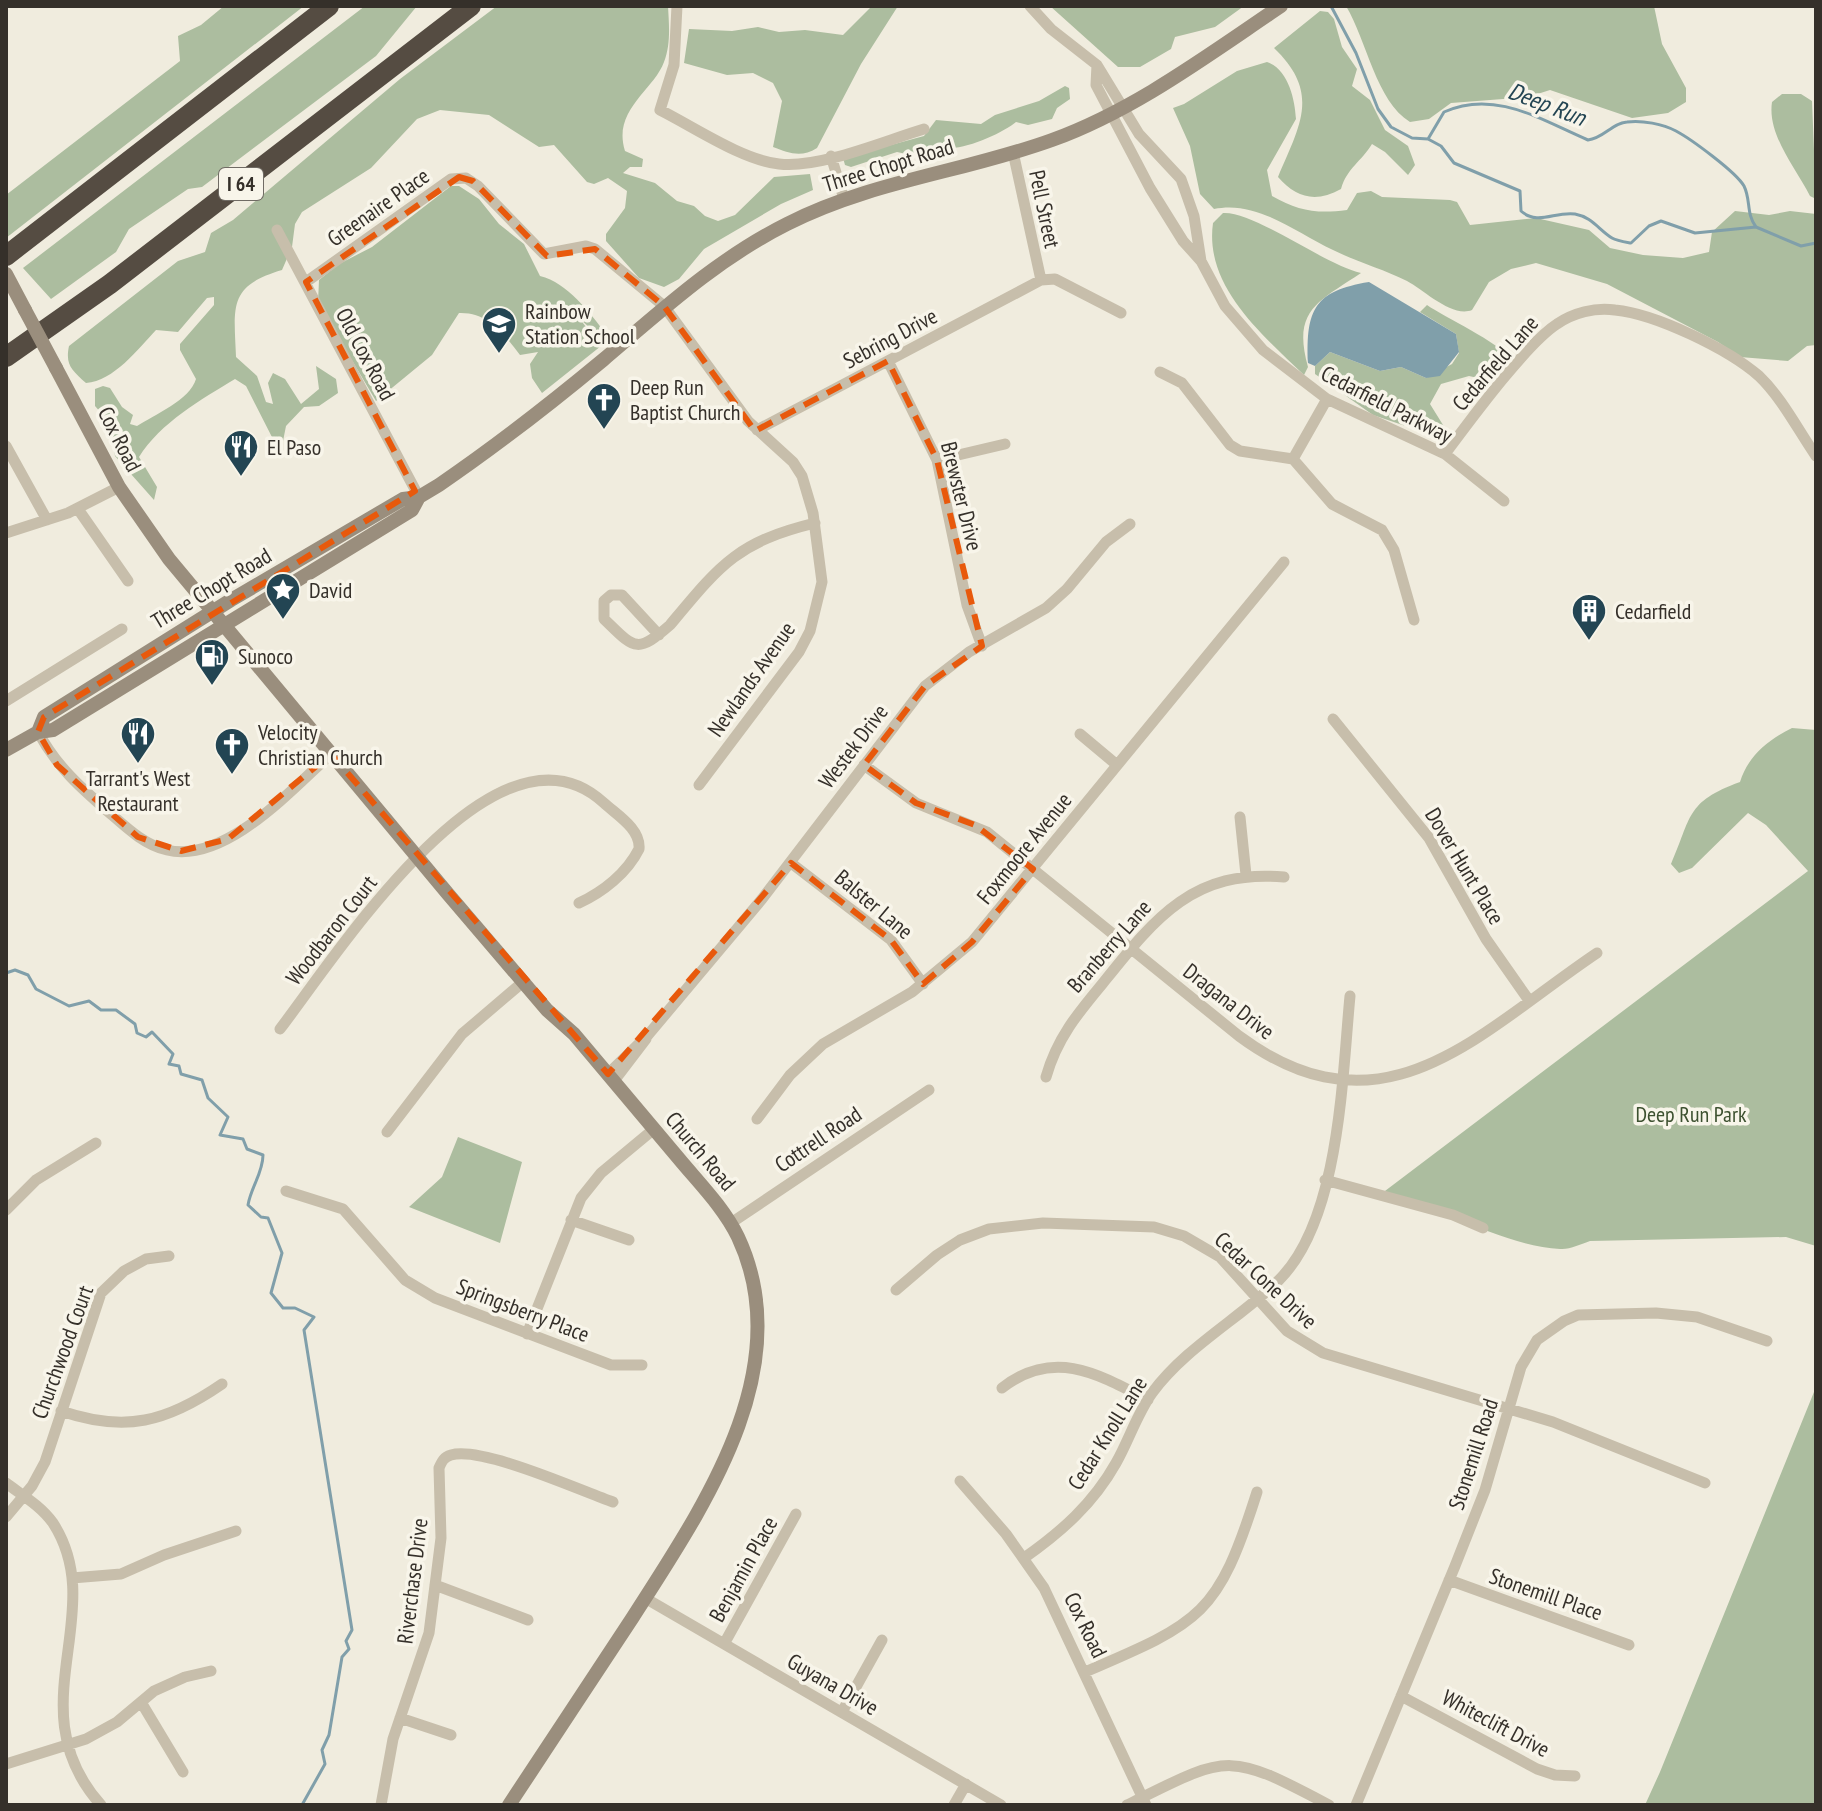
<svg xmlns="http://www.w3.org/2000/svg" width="1822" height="1811" viewBox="0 0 1822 1811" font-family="'PT Sans Narrow',sans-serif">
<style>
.green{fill:#acbd9f}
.water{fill:#809faa}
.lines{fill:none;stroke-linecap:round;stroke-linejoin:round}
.stream{stroke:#809faa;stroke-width:3}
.street{stroke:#c7beab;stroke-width:11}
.secondary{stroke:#9a8e7d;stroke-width:14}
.highway{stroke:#554c42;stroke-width:20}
.secondary-bridge{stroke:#9a8e7d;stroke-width:14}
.marked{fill:none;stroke:#e8590c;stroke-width:6;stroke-dasharray:16 10;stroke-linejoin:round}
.labels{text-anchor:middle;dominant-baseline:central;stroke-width:7;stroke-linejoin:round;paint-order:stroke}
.shield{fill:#f8f5ea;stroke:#706b64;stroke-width:2}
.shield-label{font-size:20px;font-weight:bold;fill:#35302a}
.street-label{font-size:22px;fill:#35302a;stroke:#f8f5ea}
.poi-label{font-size:22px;fill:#35302a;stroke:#f8f5ea;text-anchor:start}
.park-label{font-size:22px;fill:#3d5130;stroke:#f8f5ea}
.water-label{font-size:24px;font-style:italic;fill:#234553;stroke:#f8f5ea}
</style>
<rect width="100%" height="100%" fill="#f0ecde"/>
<!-- green -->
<path class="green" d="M224,6h80l-298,232v-43l174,-134 -2,-25 23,-11z
M365,6h52l-41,50 -174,131 -14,2 -59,40 -13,23 -65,47 -28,-31z
M497,6h171c1,19 3,38 -4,56 -10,28 -52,48 -39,89l18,8 -1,8h-12l-7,6 32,10 22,18 17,5 11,10 13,5 17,-6 39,-38 36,-3 3,16 -32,14 -77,45 -25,30 -15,8 -25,-9 -33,-37v-7l19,-26 2,-17 -19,-13 -14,6 -7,-2 -33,-37 -15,2 -50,-32 -49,-5 -23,9 -46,49 -69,44 -7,12 -3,23 -10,23c-54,16 -48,36 -46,87l21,19 9,26 7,2 -5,-21 5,-10 12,6 16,25 18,-15 -3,-23 20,13 2,14 -19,13 -15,1 -18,19 -4,20 -6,-1 -30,-59 -11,-7c-33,20 -75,44 -96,78l18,30 -3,13 -39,-44 -6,-34 -14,-16v-17l8,-3 7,2 12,19 11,8 -3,9 7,2c17,-11 53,-26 59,-47l-16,-29v-6l34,-39v-8l-7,1 -29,34 -22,-2c-18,19 -42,51 -70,53 -14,-13 -21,-18 -17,-37l109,-85 27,-9 6,-19 22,-13 167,-141z
M872,6h26l-37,58 -44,84c-16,10 -28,5 -44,-1l9,-46 -9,-18 -20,-10 -26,2 -43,-12 5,-34 43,2 26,-4 21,5 26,-2 38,5z
M1050,6h194l-29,21 -40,10 -4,12 -31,18h-22z
M1346,6h308l8,38 24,44v14l-18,11 -36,5 -82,-28 -22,7 -77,6 -22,16 -19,3c-34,-21 -43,-81 -64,-116z
M1320,11l8,1 6,7 8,28 15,22 -5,17 18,14 15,30 23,16 7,19 -7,10 -23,-23 -13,-8c-11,18 -25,24 -31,45 -25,14 -45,9 -63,-12 22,-52 43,-84 -4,-129z
M1267,62c21,7 28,37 29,57l-29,51 5,26c26,15 45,18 75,14l10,-17 14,-2 11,6 68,3 7,2 13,23 66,-7 53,12 21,18 33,7 40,3 26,-6 3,-20 23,-21 34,4 21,-4 26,3v131l-9,1 -19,15 -48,-4 -22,-15 -111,-58 -71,-21 -25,6 -22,13 -17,28c-20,8 -48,-20 -65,-29 -24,-12 -50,-19 -74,-31 -38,-18 -76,-50 -119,-41l-14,-15 -10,-48 -17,-38 11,-4 53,-33z
M1065,86l4,2 1,11 -13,9 -5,11 -24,6 -12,-3c-13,11 -62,34 -76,23l-29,10 -14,-3 -46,15 -6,-2 -2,-7 81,-22 12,-16 45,4 14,-9 44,-14z
M1782,94h19l11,7 4,98 -6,-3c-14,-28 -43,-61 -38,-94z
M451,186h8l20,13 20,25 25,20 16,32c28,7 49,36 67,59l-4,5 -24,-22 22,28 -59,47 -10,-15 -2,-14 8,-12 -18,3c-16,-21 -32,-43 -61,-42l-27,42 -56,46 -58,-98 1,-23 20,-16 33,-17z
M1223,213c31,-2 100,51 138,60 -43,29 -69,37 -53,94l-4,8c-41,-40 -100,-88 -91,-152z
M1427,305c17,12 73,38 81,52l-17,24 -22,-5 -28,8 -11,20 18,29 -4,6 -71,-24 -58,-41v-8l15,-14 50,19 21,-4 25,11 26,-14 7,-11 -3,-19 -36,-22z
M1792,728l24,2v516l-30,-9 -196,4c-9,3 -21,9 -30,8 -53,-2 -121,-43 -179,-55l427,-323 -42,-46 -18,-12 -56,55 -13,5 -8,-9c21,-47 14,-62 69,-82 8,-26 28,-42 52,-54z
M458,1137l64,25 -22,81 -91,-36 33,-30z
M1816,1387v418h-171l15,-33z"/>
<!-- water -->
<path class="water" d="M1369,282l87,52 3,18 -19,24 -14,2 -25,-11 -21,4 -50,-19 -15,14 -7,-3c-2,-53 6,-72 61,-81z"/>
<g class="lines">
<!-- stream -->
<path class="stream" d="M1331,6l25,47 22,56 13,18 21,11 16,1 13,7 13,17 66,28 1,20c17,15 34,0 54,3 17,3 24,16 37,24 5,3 13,4 19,5l18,-17 12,-5 34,12 61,-6 45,19 15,-3
M1428,139l16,-27c51,-23 97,8 144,28 16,-2 24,-17 39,-18 15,-2 36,2 49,9 15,8 60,41 68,55 7,14 2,28 12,41
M6,973l9,-3 13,5 8,14 33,17 20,-5 12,9h15l19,14 2,9 9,4 6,-5 21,22 -4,10 10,2 2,8 21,6 6,18 20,19 -8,18 23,4 4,10 16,6c0,18 -12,32 -15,50l13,12 7,1 14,35 -11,40 12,15h12l19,9 -10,13 48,300 -6,11 3,8 -7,8 -13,78 -7,15 3,14 -23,41"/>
<!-- street -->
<path class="street" d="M677,6l-3,59 -14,45c34,17 82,50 119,54 40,5 105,-23 145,-35
M1030,6l21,23 46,36 42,69 42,45 13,37 7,45
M1097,65l-1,20 54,103 33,53 18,20 24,45 38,44 64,49 118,55 59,47
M1013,152l28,128
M831,156l13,43
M277,230l142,267
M306,282l145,-103 15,-1 12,8 66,68 42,-8 9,3 69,57 84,115 45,41 9,14 11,37 9,69 -12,49 -11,21 -100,133
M888,361l49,99 30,145 15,41
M1160,372l22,11 48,62 10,6 53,8 39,45 50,26 12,20 20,70
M757,430l284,-150 14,-1 66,34
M6,446l41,74
M1445,454c24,-32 81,-110 112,-130 16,-11 38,-17 58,-14 41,4 113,39 144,66 23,22 39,54 57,80
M1293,459l34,-60
M937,460l68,-16
M78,509l50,72
M6,533l62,-20 51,-26
M659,635l-37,-40h-11l-7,6v18c30,29 32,36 66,6 50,-60 67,-83 145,-102
M6,701l116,-72
M1333,719l96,119 57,101 42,60
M38,732c19,35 43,56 73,82 17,15 34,31 56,36 58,14 124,-60 164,-96
M1080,734l37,31
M864,765l52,38 71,29 252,204c145,107 239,-3 358,-83
M1240,817l6,58
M791,863l100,77 32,44
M280,1029c55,-71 216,-326 324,-226 13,12 37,26 35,46 -12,24 -36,43 -60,54
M608,1074l40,-39 114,-136 163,-213 44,-34 77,-44 21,-19 39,-47 24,-18
M1046,1077c11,-39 32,-64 57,-94 52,-65 90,-114 181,-106
M614,1081l32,-42
M757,1119l33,-44 33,-31 89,-52 60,-50 312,-380
M387,1132l75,-98 61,-52
M1325,1180l128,35 30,13
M286,1191l57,18 62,71 30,18 176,67h31
M6,1210l30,-30 60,-37
M571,1220l58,20
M731,1223l198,-133
M896,1290l41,-35 23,-15 29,-11 54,-6 111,4 30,9 36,21 67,74 36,22 230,69 152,61
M527,1334l54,-136 20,-25 53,-44
M1002,1388c51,-40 95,-15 146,12
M61,1411c64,22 106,11 161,-27
M960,1481l46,53 38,54 102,217
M6,1483c16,12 35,23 47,40 58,90 -38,186 48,282
M6,1517l26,-31 13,-24 56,-169 23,-22 22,-12 23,-3
M1024,1558c37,-26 69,-54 92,-95 13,-23 21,-49 36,-70 34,-46 87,-74 127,-113 61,-61 63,-202 71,-284
M72,1578l49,-4 43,-19 72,-24
M1449,1580l180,65
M435,1585l93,35
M645,1598l356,207
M724,1644l72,-130
M1085,1672c117,-50 133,-57 172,-180
M1401,1696l136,73 18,6 20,1
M141,1702l42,70
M842,1712l40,-72
M400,1718l51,17
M6,1764l80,-25 31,-17 37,-31 31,-14 26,-6
M381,1805l12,-66 36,-106 12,-95 -2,-70c3,-7 5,-11 12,-13 31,-9 128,35 162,47
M954,1805l12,-21
M1127,1805c102,-51 100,-54 202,0
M1356,1805l99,-239 30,-76 36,-123 16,-27 27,-19 14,-6 78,-2 41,4 70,24"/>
<!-- secondary -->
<path class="secondary" d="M6,274l19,36
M56,368l63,119 50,72 279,335 99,116 27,24c35,42 71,84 106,126 20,24 44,48 58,77 62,132 -36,272 -105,380 -41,63 -83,125 -124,188
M38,732l6,-15 187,-117 172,-101 16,-2 20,-12c57,-39 111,-81 164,-125 59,-50 114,-101 184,-136 84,-43 177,-52 265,-84 83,-30 156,-85 229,-134
M6,750l32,-18 15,-2 359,-220 7,-13"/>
<!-- highway -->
<path class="highway" d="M6,256l323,-250
M6,357l104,-73 361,-278"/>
<!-- secondary-bridge -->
<path class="secondary-bridge" d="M25,310l31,58"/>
</g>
<!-- marked area -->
<path class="marked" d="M459,177l14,4 74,75 48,-7 69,57 91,125 133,-70 49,99 45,186 -57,40 -61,79 52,38 59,22 58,44 -61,73 -49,42 -32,-44 -100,-77 -183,211 -277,-320 -103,85 -47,12 -43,-14 -81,-72 -19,-33 6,-15 371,-226 -109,-209z"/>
<!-- icons -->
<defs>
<symbol id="school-pin" viewBox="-11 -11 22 30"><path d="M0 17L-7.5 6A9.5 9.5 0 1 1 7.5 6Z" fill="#234553" stroke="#f8f5ea"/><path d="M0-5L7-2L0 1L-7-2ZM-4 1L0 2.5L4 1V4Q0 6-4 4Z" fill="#fff"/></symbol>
<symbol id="church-pin" viewBox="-11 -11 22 30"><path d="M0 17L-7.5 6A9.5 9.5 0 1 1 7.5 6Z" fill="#234553" stroke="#f8f5ea"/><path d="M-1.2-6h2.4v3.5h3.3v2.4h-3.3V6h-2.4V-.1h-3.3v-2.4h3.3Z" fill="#fff"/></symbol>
<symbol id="restaurant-pin" viewBox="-11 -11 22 30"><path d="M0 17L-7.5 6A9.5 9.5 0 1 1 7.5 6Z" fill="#234553" stroke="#f8f5ea"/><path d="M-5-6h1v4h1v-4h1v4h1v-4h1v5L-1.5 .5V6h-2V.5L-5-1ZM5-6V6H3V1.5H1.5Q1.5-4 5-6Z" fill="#fff"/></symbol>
<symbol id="sight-pin" viewBox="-11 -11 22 30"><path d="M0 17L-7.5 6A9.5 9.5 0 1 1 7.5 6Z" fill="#234553" stroke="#f8f5ea"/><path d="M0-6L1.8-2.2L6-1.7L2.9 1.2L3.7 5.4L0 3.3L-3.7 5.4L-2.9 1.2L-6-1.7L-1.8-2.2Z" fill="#fff"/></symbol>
<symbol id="building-pin" viewBox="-11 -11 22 30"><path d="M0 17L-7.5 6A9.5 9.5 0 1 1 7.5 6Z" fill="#234553" stroke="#f8f5ea"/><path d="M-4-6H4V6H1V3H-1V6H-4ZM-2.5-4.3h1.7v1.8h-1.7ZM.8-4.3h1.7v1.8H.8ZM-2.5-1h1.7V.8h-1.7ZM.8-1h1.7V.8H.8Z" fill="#fff"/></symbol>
<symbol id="fuel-pin" viewBox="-11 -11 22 30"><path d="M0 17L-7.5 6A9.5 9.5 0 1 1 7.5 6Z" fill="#234553" stroke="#f8f5ea"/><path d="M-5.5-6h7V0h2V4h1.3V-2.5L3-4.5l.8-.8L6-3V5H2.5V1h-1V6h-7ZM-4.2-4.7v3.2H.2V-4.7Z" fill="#fff"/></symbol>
</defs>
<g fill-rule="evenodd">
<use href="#school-pin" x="479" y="304" width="40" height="54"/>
<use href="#church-pin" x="584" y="380" width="40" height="54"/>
<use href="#restaurant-pin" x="221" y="427" width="40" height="54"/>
<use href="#sight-pin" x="263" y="570" width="40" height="54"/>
<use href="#building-pin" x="1569" y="591" width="40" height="54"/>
<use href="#fuel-pin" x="192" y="636" width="40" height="54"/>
<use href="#restaurant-pin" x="118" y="714" width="40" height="54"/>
<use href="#church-pin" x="212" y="725" width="40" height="54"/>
</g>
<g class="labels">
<!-- shield labels -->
<rect class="shield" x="219" y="168" width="44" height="32" rx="6"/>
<g class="shield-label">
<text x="241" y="184">I 64</text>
</g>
<!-- street labels -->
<g class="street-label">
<text transform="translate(888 165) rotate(-17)">Three Chopt Road</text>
<text transform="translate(378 207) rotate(-35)">Greenaire Place</text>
<text transform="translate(1045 209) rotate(78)">Pell Street</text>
<text transform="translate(890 338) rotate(-28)">Sebring Drive</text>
<text transform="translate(366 354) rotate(62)">Old Cox Road</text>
<text transform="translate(1495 363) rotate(-49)">Cedarfield Lane</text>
<text transform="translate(1387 404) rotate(27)">Cedarfield Parkway</text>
<text transform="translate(120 439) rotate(63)">Cox Road</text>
<text transform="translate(962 496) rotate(76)">Brewster Drive</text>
<text transform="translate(211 588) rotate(-31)">Three Chopt Road</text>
<text transform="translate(751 679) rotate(-55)">Newlands Avenue</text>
<text transform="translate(853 746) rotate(-53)">Westek Drive</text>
<text transform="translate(1024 848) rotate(-51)">Foxmoore Avenue</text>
<text transform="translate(1465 866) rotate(59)">Dover Hunt Place</text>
<text transform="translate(874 904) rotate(40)">Balster Lane</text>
<text transform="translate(331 930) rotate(-52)">Woodbaron Court</text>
<text transform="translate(1109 946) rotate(-49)">Branberry Lane</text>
<text transform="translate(1229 1001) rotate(38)">Dragana Drive</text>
<text transform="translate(818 1139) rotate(-34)">Cottrell Road</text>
<text transform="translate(701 1151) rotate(50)">Church Road</text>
<text transform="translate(1266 1280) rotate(43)">Cedar Cone Drive</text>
<text transform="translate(523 1310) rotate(21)">Springsberry Place</text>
<text transform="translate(62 1352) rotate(-70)">Churchwood Court</text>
<text transform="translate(1107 1433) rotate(-58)">Cedar Knoll Lane</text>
<text transform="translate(1473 1454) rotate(-72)">Stonemill Road</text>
<text transform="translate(743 1569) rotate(-61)">Benjamin Place</text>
<text transform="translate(412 1581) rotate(-83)">Riverchase Drive</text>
<text transform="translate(1546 1594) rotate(19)">Stonemill Place</text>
<text transform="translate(1086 1625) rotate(64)">Cox Road</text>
<text transform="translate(833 1684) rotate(30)">Guyana Drive</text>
<text transform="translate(1496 1723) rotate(28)">Whiteclift Drive</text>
</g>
<!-- poi labels -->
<g class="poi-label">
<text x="525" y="311">Rainbow<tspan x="525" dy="25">Station School</tspan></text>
<text x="630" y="387">Deep Run<tspan x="630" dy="25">Baptist Church</tspan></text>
<text x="267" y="447">El Paso</text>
<text x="309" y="590">David</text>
<text x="1615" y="611">Cedarfield</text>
<text x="238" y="656">Sunoco</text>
<text x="258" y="732">Velocity<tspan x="258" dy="25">Christian Church</tspan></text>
<text x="138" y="778" text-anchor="middle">Tarrant's West<tspan x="138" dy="25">Restaurant</tspan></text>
</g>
<!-- park labels -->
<g class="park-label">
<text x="1691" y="1114">Deep Run Park</text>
</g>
<!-- water labels -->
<g class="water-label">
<text transform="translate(1547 104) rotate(21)">Deep Run</text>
</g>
</g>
<!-- border -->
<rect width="1822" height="1811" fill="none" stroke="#35302a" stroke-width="16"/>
</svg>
